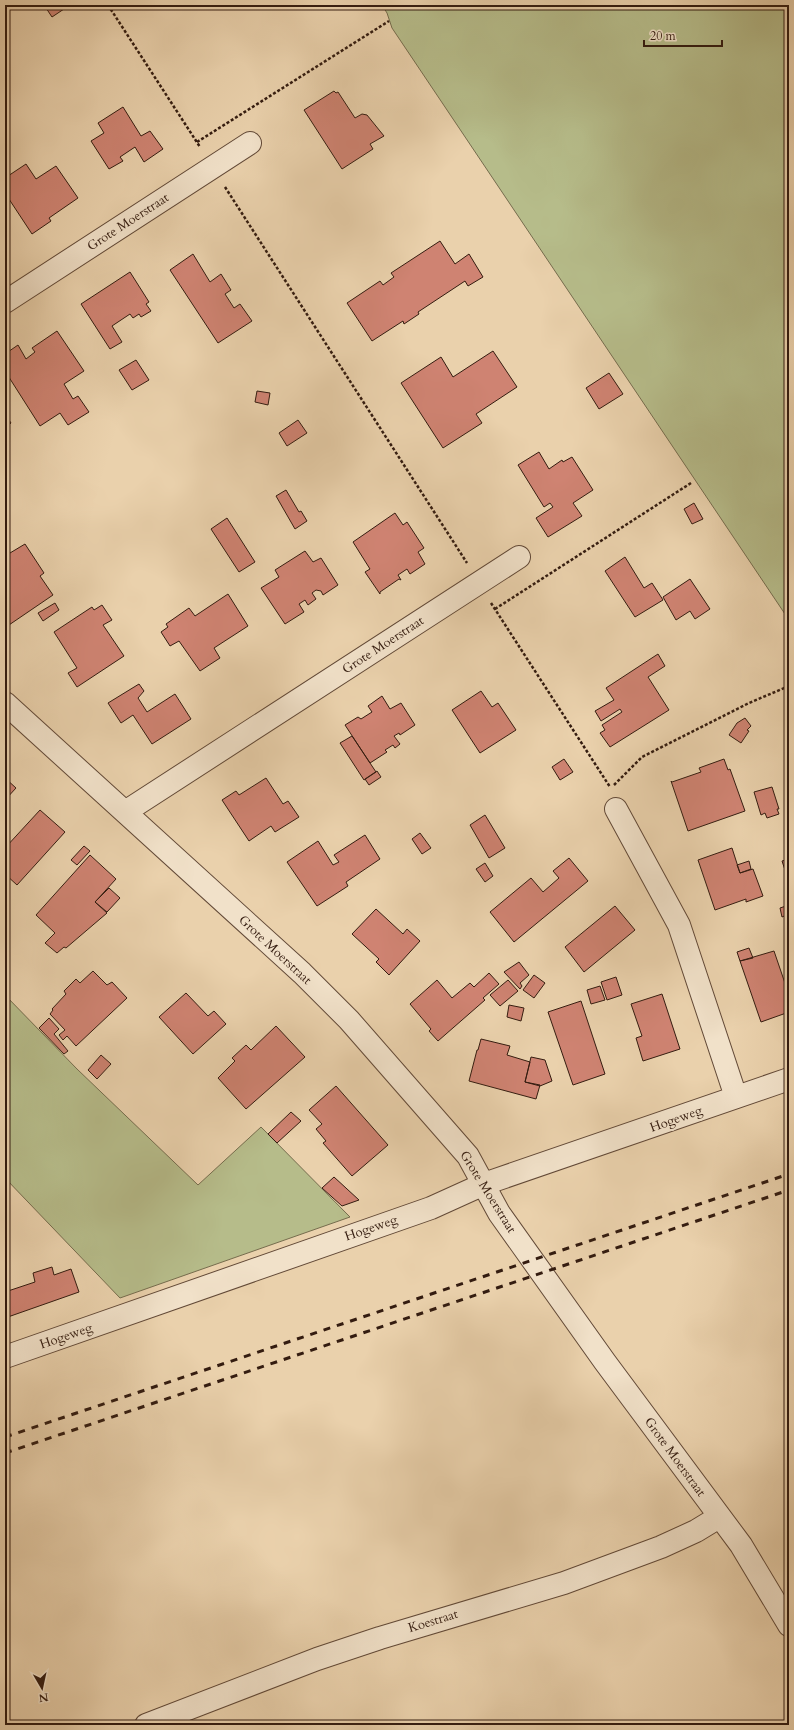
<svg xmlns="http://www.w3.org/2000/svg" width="794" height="1730" viewBox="0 0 794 1730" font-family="Cardo,serif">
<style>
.green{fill:#b6bc8a;stroke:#756c4d}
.building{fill:#cf8372;stroke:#341c10}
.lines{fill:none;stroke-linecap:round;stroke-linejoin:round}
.street-casing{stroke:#624937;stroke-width:24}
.path{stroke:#341c10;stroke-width:2.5;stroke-dasharray:3 2;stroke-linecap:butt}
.street{stroke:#f1e1c9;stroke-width:22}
.rail{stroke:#341c10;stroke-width:3;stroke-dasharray:7 7;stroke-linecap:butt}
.labels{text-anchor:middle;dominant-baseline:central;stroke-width:4;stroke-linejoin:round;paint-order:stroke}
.street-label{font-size:13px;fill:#341c10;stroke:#f1e1c9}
</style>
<rect width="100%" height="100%" fill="#ead1ac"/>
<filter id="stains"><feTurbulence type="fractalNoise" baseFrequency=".005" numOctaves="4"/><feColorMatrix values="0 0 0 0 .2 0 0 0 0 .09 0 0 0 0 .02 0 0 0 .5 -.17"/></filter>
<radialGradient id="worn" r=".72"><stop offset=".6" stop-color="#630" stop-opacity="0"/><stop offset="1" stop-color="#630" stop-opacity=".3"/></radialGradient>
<!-- green -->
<path class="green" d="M382,5h407v615l-397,-592 -5,-15z
M5,995l72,74 121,116 63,-58 89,90 -230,81 -115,-120z"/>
<!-- building -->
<path class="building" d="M44,5h26l-18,12z
M334,91l2,2 2,-1 17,26 7,-4 5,1 17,21 -14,8 3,5 -31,20 -38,-59z
M123,107l18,29 9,-5 13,18 -19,13 -9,-15 -15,10 3,4 -14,8 -18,-28 13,-8 -6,-10z
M26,164l10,15 20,-13 22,32 -29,20 2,3 -19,13 -27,-41v-15z
M440,241l15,23 14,-10 14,23 -15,9 -3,-5 -47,31 1,2 -15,10 -1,-3 -31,20 -25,-38 33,-22 3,4 11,-8 -3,-4z
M193,254l17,28 11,-8 10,16 -6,4 9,14 6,-4 12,17 -34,22 -48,-73z
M130,272l19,30 -3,2 5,7 -10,6 -2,-3 -6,4 -3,-4 -18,12 10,16 -12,7 -29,-45z
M57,331l27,40 -20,13 9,15 5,-3 11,16 -21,13 -8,-12 -20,13 -35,-55v-17l13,-9 8,14 9,-7 -3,-4z
M493,351l24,36 -41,27 6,9 -39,25 -42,-65 40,-26 12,20z
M136,360l13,20 -17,10 -13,-20z
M609,373l14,21 -24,15 -13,-21z
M257,391l13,2 -2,12 -13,-3z
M5,414l6,9 -6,5z
M298,420l9,13 -20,13 -8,-13z
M539,452l10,17 13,-9 1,2 9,-5 21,33 -20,13 9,13 -34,21 -12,-19 17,-11 -3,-4 -6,4 -26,-42z
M286,490l13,22 2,-1 6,10 -12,8 -19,-33z
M694,503l9,16 -11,5 -8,-15z
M395,513l8,12 4,-3 17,26 -6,4 7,12 -15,10 -3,-5 -9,6 3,5 -2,-1 -19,13v2l-15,-22 5,-3 -17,-27z
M227,518l28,44 -16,10 -28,-43z
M25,544l19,29 -4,3 13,19 -47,32 -1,-71z
M305,551l8,11 8,-4 17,27 -15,10 -2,-4 -5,-1 -4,3 4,6 -8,6 -3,-5 -6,4 5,8 -19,12 -24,-36 18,-11 -4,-7z
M625,557l19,31 8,-5 11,17 -28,17 -30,-46z
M690,579l20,30 -15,10 -5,-8 -14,9 -13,-23z
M228,594l20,32 -34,22 6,10 -20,13 -21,-30 -9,5 -9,-14 7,-5 -2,-3 23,-16 6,8z
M55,603l4,7 -16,11 -5,-8z
M102,605l10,15 -9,5 21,31 -47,31 -9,-14 9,-5 -23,-36 38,-25 2,3z
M658,654l7,12 -17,11 21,33 -59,37 -10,-14 5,-3 -3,-5 20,-13 -2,-3 -19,12 -6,-10 19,-11 -8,-12z
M139,684l5,7 -6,7 9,14 28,-18 16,25 -39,25 -19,-29 -12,8 -13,-20z
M481,691l11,16 6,-4 18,27 -36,23 -28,-43z
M382,696l8,13 11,-6 14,22 -15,10 -1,-2 -5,3 6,8 -5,4 -2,-3 -8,5 2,2 -17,11 -25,-38 13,-8 3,2 11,-7 -4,-6z
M745,718l6,8 -4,4 2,1 -8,12 -12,-8 8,-12z
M352,736l24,36 -12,8 -24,-37z
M564,759l9,13 -13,8 -8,-13z
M724,759l4,11 2,-1 15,42 -57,20 -17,-50 1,1 29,-10 -2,-4z
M377,771l4,6 -12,8 -4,-6z
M5,778l11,10 -11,12z
M266,778l17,26 5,-3 11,16 -24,15 -4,-6 -22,15 -27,-41 14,-9 3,4z
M772,787l7,22h-2l2,5 -12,4 -2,-5 -4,2 -7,-23z
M40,810l25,22 -48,53 -12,-11v-26z
M485,815l20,33 -16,10 -19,-33z
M420,833l11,15 -9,6 -10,-15z
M365,835l15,24 -34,23 2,4 -31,20 -30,-44 31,-21 15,24 6,-3 -5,-7z
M84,846l6,5 -13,14 -6,-5z
M732,848l8,25 13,-4 10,27 -17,6v-3l-31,11 -17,-50z
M90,855l26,24 -21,23 12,11 -41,35 -2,-1 -7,6 -12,-10 10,-10 -19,-18z
M569,858l19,23 -74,61 -24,-30 41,-34 12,14 16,-14 -6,-7z
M789,859v17h-2l-5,-15z
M749,861l2,8 -11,4 -3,-8z
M485,863l8,13 -8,6 -9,-13z
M109,888l11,10 -13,14 -12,-10z
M789,905v9l-7,3 -2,-9z
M615,906l20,24 -51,42 -19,-25z
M376,909l27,25 4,-5 13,12 -31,34 -13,-13 3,-3 -27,-25z
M749,948l4,10 -13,3 -3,-9z
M774,951l15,44v17l-28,10 -21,-61z
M519,962l10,13 -9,8 2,3 -2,3 -16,-17z
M93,971l14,14 5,-3 15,16 -51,48 -9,-10 -4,4 -4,-5 6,-5 -15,-16 3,-4 -1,-1 14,-15 -2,-3 12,-12 4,4z
M489,973l10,11 -16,14 2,2 -47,41 -9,-10 2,-2 -21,-25 27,-24 15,18 18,-15 4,4z
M534,975l11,8 -11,15 -11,-8z
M616,977l6,18 -15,5 -6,-18z
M508,980l10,11 -18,15 -10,-11z
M600,986l5,14 -14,4 -4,-14z
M186,993l22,23 6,-5 12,13 -33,30 -34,-37z
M662,994l18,55 -37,12 -7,-23 6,-2 -11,-32z
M581,1001l24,73 -32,11 -25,-73z
M509,1005l15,3 -3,13 -14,-4z
M49,1018l10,11 -5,5 14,17 -4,3 -25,-26z
M276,1026l29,31 -59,52 -28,-31 17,-17 -3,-3 14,-13 5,5z
M481,1039l29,7 -3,9 23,7 -5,20 15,3 -4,14 -67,-18 8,-31h1z
M101,1055l10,9 -14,15 -9,-9z
M531,1057l14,3 7,21 -12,5 -15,-4z
M336,1086l52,59 -36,31 -29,-33 3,-2 -10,-12 6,-5 -13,-14z
M291,1112l10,9 -24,22 -9,-9z
M334,1177l25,23 -17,6 -20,-18z
M52,1267l2,8 17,-6 8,23 -74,26v-26l30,-10 -2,-9z"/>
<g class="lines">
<defs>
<path id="street" d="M5,302l245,-159
M5,703l297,270 47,47 119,136 31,57 106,149 136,183 48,80
M616,809l63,116 57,172
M125,812l394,-255
M5,1357l426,-149 53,-24 305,-105
M146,1725l171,-66 63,-21 184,-55 97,-36 35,-16 23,-14"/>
</defs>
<!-- street casing -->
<use href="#street" class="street-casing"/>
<!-- path -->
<path class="path" d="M108,5l92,142
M197,142l192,-121
M225,187l242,376
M491,603l119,184
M495,609l196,-126
M614,785l28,-28 107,-54 40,-17"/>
<!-- street -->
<use href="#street" class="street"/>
<!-- rail -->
<path class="rail" d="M5,1437l784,-263
M5,1453l784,-263"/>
</g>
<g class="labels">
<!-- street labels -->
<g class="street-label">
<text transform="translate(128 222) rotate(-33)">Grote Moerstraat</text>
<text transform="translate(383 645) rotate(-33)">Grote Moerstraat</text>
<text transform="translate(275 950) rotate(43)">Grote Moerstraat</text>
<text transform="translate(676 1119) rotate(-20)">Hogeweg</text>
<text transform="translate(488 1192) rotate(58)">Grote Moerstraat</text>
<text transform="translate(371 1228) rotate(-19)">Hogeweg</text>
<text transform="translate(66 1336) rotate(-19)">Hogeweg</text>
<text transform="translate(675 1457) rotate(54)">Grote Moerstraat</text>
<text transform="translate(433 1621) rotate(-17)">Koestraat</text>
</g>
</g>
<!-- margin -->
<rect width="794" height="1730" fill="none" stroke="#ead1ac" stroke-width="20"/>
<rect x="6" y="6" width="782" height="1718" fill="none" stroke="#341c10" stroke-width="2"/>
<rect x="10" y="10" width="774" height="1710" fill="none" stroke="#341c10"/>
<!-- north arrow -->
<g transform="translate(42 1688) rotate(171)" stroke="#f1e1c9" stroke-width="3" paint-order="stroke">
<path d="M0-3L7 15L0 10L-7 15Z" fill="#341c10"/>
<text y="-6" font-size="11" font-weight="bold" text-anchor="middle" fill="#341c10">N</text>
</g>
<!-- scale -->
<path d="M644 40v6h78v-6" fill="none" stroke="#341c10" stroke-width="2"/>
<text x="650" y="40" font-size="12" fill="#341c10" stroke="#f1e1c9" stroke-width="3" paint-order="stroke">20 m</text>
<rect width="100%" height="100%" filter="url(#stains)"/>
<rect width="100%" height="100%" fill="url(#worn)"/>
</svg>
